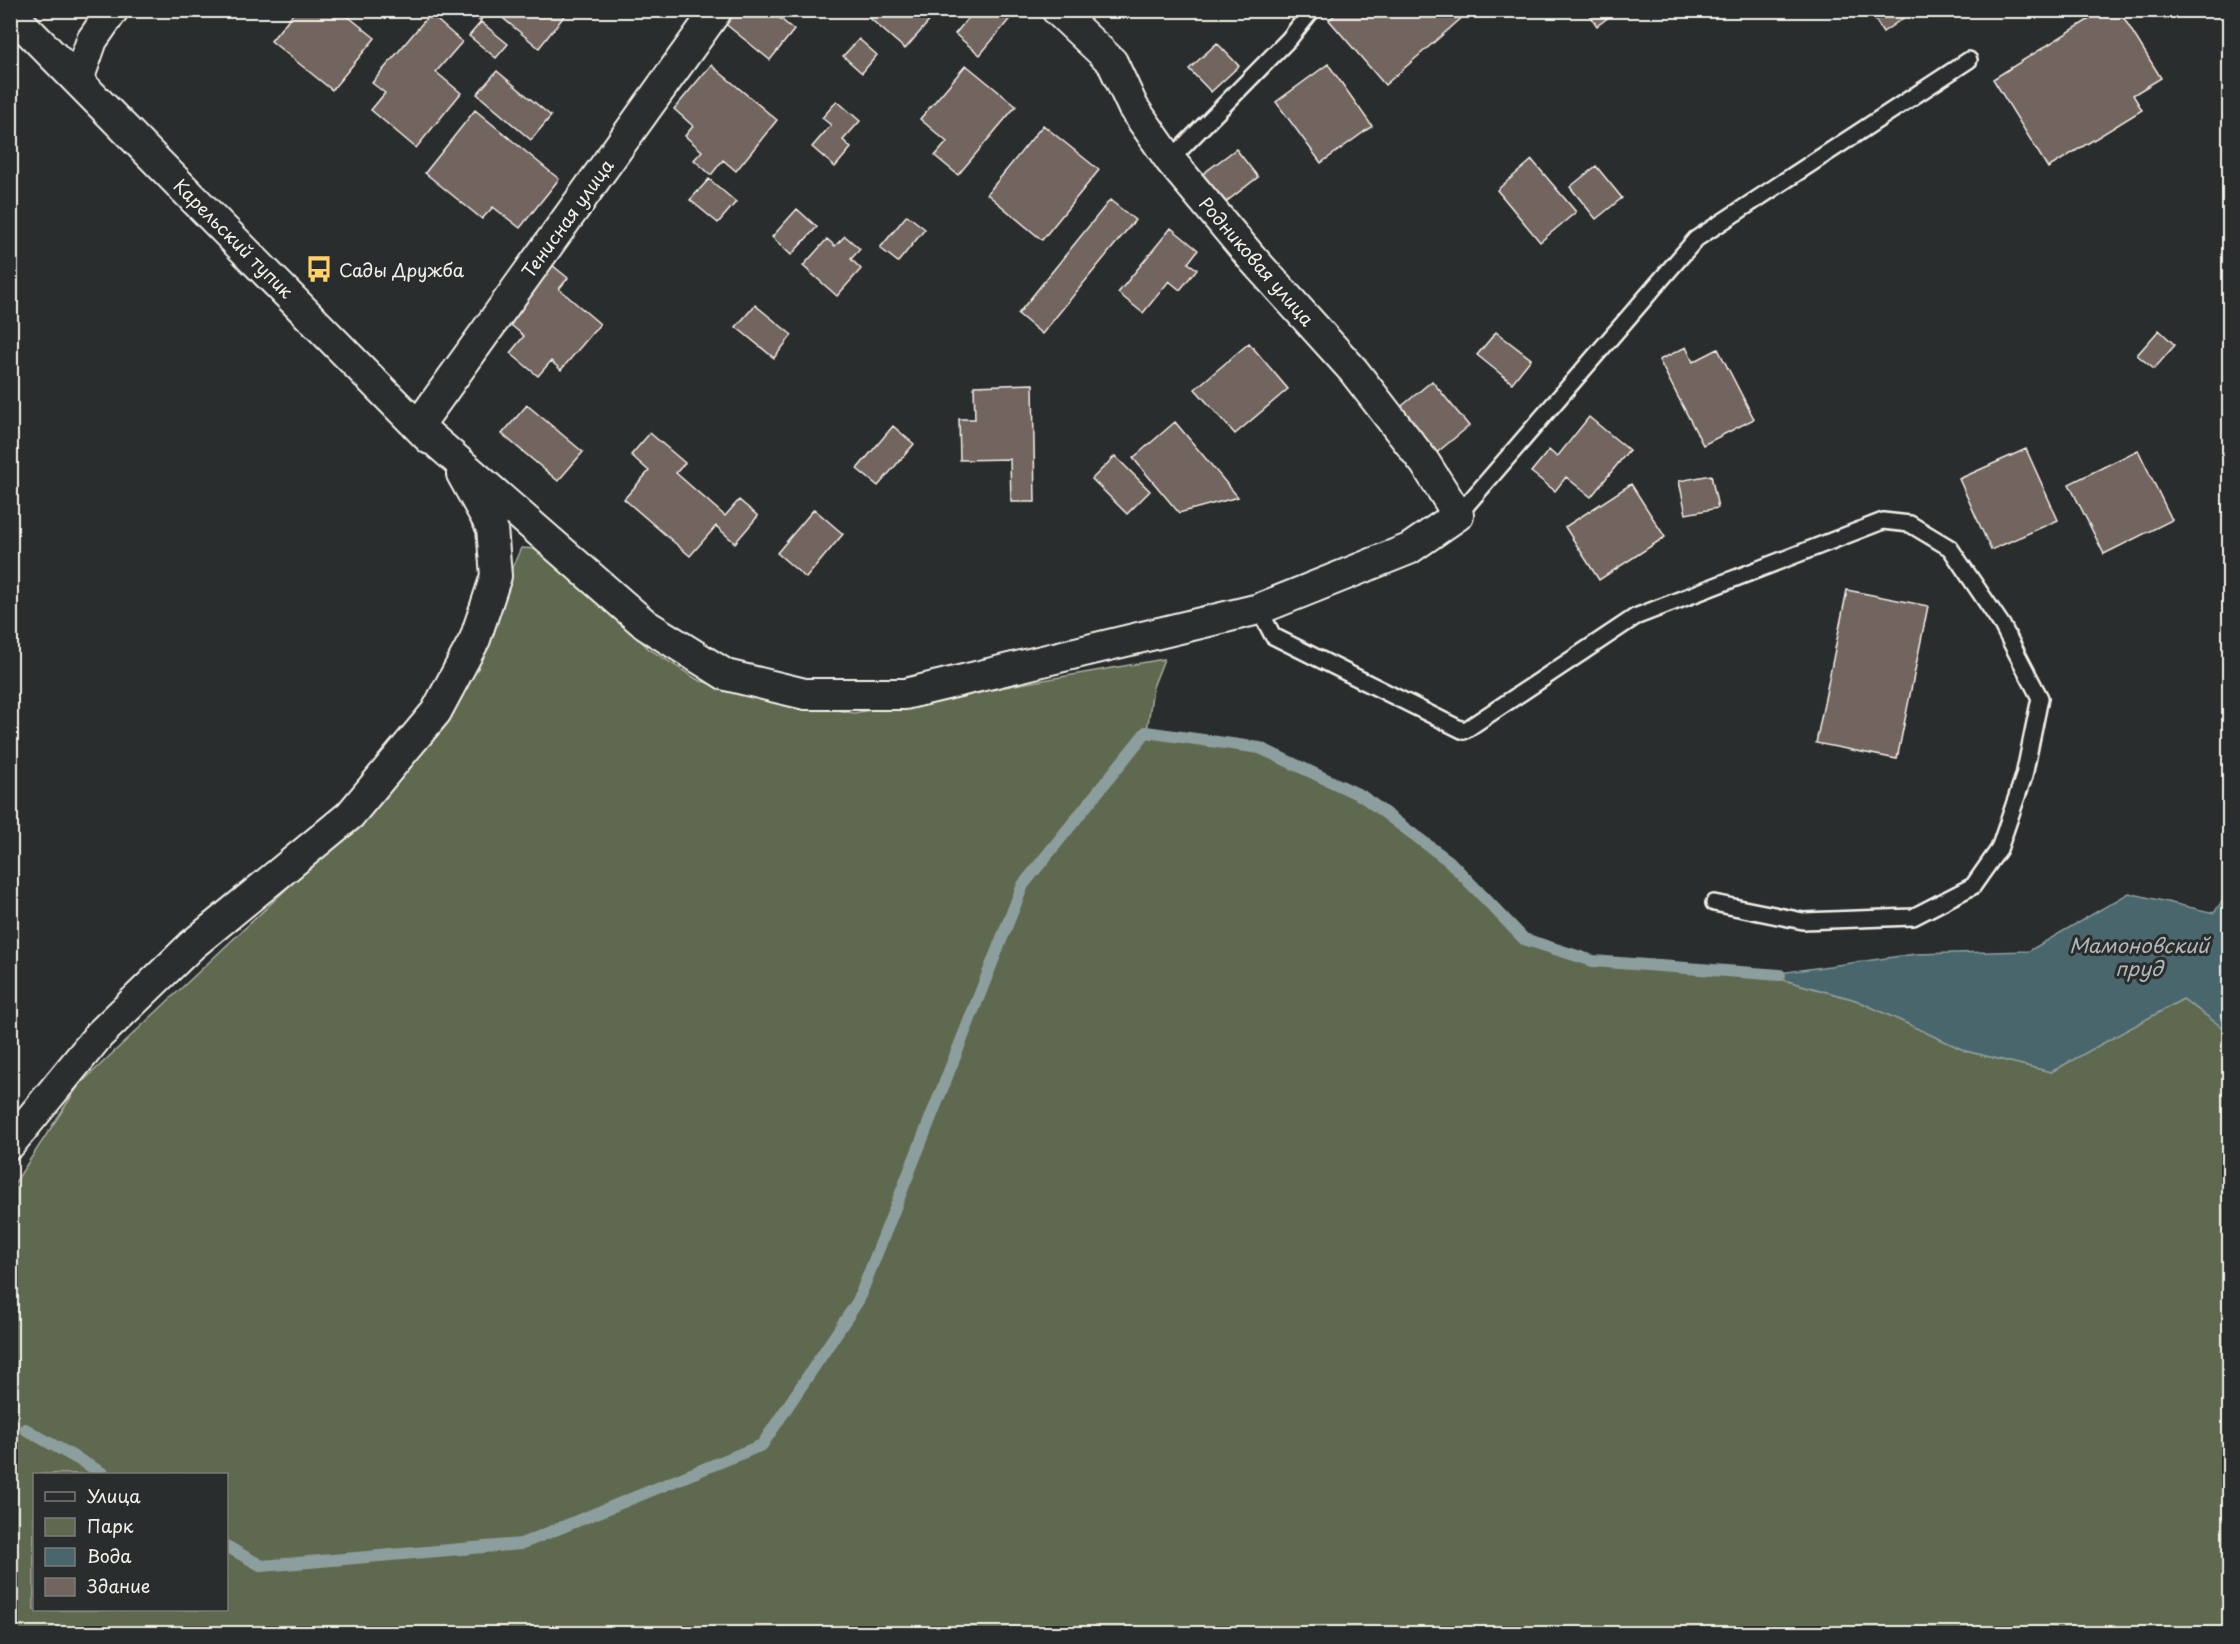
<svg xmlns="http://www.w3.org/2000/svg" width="2240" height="1644" viewBox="0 0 2240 1644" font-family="'Playpen Sans',sans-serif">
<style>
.green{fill:#5f6950;stroke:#aaad9c;stroke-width:1.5;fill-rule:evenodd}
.water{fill:#49666d;stroke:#8d9e9e;stroke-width:1.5}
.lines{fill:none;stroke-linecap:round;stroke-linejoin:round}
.stream{stroke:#8d9e9e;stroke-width:12}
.building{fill:#72655f;stroke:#f4f1e8;stroke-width:1.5}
.lane-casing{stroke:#f4f1e8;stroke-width:20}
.street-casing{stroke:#f4f1e8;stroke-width:34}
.lane{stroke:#2a2d2e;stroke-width:15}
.street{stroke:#2a2d2e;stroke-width:30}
.labels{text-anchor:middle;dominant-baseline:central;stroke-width:6;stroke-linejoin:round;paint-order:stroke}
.street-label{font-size:18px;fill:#f4f1e8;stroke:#2a2d2e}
.poi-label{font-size:18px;fill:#f4f1e8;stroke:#2a2d2e;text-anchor:start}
.water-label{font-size:20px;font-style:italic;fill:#b0b9b7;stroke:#2a2d2e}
</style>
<rect width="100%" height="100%" fill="#2a2d2e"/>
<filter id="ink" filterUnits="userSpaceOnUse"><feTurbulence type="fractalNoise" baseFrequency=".0167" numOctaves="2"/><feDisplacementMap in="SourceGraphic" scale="12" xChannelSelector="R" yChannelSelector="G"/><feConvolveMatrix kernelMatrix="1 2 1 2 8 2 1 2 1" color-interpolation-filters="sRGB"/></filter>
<g filter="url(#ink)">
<!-- green -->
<path class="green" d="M521,548l18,1 67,58 43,42 49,31 47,14 109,19 310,-54 -11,28 -6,45 113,16 102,48 87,65 75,78 69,22 173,14 90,25 110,51 85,21 132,-73 46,33v601h-2218l-1,-443 69,-105 313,-296 69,-105zM34,1474h192v136h-192z"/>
<!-- water -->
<path class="water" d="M2229,891v141l-46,-33 -132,73 -85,-21 -110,-51 -90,-25 149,-21 114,-3 100,-58 85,20z"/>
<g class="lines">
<!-- stream -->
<path class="stream" d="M25,1429l79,45
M226,1546l36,20 259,-22 241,-99 96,-144 165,-416 123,-153 114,16 102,48 87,65 75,78 69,22 187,14"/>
</g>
<!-- building -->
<path class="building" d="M296,10h44l35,28 -43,52 -61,-49z
M467,10h22l-9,11z
M493,10h76l-30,38z
M725,10h45l24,20 -24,30 -52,-42z
M870,10h69l-34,39 -39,-34z
M975,10h42l-37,45 -25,-21z
M1340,10h119l5,6 -79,69 -56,-65z
M1586,10h32l-21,16z
M1869,10h46l-32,22z
M2104,10h15l42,68 -28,17 9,15 -94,58 -55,-89z
M430,14l32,28 -26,30 25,21 -45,55 -45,-38 14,-17 -13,-10z
M481,22l27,22 -12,14 -27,-22z
M859,39l18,16 -15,18 -19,-17z
M1217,43l22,23 -28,26 -22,-23z
M1328,64l44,62 -51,37 -45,-61z
M711,65l66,55 -41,51 -13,-11 -12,15 -17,-15 8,-9 -17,-15 8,-10 -19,-17z
M966,65l50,41 -58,69 -23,-19 12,-14 -27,-23z
M497,71l54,45 -20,24 -54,-46z
M837,101l23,20 -17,19 8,8 -16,19 -23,-20 19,-22 -9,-7z
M475,110l84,69 -39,49 -27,-21 -11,12 -57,-46z
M1043,125l56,45 -57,70 -55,-46z
M1236,149l22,28 -36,28 -22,-29z
M1532,160l44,52 -36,30 -43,-52z
M1596,166l26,32 -26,21 -26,-32z
M709,179l27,23 -18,21 -28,-23z
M1110,200l25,20 -93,114 -24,-20z
M797,209l20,18 -26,28 -19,-18z
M907,215l18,14 -27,33 -18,-14z
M1171,228l27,22 -10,13 9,6 -17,21 -11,-9 -26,32 -25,-20z
M845,236l15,13 -9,10 10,10 -24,27 -34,-30 24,-27 8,7z
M552,265l16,13 -9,11 41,35 -39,46 -10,-9 -13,15 -28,-23 14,-17 -19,-16z
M755,305l37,30 -18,23 -38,-31z
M2159,330l16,15 -21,24 -17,-14z
M1496,332l35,27 -19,24 -35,-28z
M1249,343l39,46 -53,45 -40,-45z
M1686,347l7,15 25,-13 36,70 -51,26 -44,-85z
M1432,381l37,45 -35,29 -37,-45z
M1033,384l2,118h-24l-1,-43 -50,1 -1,-41h16l-1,-33z
M527,405l56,47 -25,29 -56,-47z
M1589,417l40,33 -38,47 -25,-20 -11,14 -24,-19 18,-22 8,7z
M1175,422l63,75 -59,16 -46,-55z
M893,426l21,18 -36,42 -21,-17z
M650,433l35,30 -9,10 49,43 14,-16 19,16 -23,27 -19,-17 -26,30 -66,-57 25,-28 -18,-16z
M2026,449l32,71 -67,30 -32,-71z
M2138,450l34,70 -68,34 -35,-70z
M1115,456l35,35 -23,23 -35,-35z
M1711,475l7,33 -32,6 -7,-33z
M1631,484l34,53 -66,43 -34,-53z
M814,509l29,25 -37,44 -29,-25z
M1847,590l81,16 -31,153 -81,-16z"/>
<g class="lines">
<defs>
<path id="lane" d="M1170,160l119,-121 23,-29
M1458,515l238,-276 273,-179
M1259,609l14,27 191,95 171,-114 248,-96 27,3 40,24 52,77 38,73 -16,78 -25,73 -26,37 -60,31 -110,4 -89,-18"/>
<path id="street" d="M717,10l-299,416 228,199 80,50 79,19h100l354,-85 150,-60 49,-34 -33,-52 -72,-93 -102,-113 -81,-97 -37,-53 -21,-45 -55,-52
M10,12l420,427
M78,80l14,-40 21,-30
M10,1144l89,-109 93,-90 158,-130 86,-103 39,-73 21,-63 -4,-48 -30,-54"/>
</defs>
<!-- lane casing -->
<use href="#lane" class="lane-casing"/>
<!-- street casing -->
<use href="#street" class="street-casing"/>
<!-- lane -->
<use href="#lane" class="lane"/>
<!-- street -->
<use href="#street" class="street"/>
</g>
</g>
<!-- icons -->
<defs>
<symbol id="bus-bare" viewBox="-9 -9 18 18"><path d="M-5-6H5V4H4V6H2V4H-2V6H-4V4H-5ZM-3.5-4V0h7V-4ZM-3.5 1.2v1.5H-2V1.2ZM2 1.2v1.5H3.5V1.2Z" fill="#ffd166" stroke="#2a2d2e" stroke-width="2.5" paint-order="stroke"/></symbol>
</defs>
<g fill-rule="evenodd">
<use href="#bus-bare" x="300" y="250" width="38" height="38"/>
</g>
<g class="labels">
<!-- street labels -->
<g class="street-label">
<text transform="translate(567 218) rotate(-54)">Тенисная улица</text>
<text transform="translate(234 238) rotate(45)">Карельский тупик</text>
<text transform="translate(1257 261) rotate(49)">Родниковая улица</text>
</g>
<!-- poi labels -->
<g class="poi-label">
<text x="339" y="269">Сады Дружба</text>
</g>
<!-- water labels -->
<g class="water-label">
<text x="2139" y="945">Мамоновский<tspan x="2139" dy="23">пруд</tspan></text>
</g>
</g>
<!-- margin -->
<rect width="2240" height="1644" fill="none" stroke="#2a2d2e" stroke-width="36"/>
<rect x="18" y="18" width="2204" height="1608" fill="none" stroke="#f4f1e8" stroke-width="2" filter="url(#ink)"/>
<!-- legend -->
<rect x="33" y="1473" width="195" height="138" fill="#2a2d2e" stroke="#7b7b78" stroke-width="1.5"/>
<rect x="45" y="1492" width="30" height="9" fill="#2a2d2e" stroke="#7b7b78" stroke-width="1.5"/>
<text x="87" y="1503" font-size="18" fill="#f4f1e8">Улица</text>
<rect x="45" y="1518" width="30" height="18" fill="#5f6950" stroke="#7b7b78" stroke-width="1.5"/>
<text x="87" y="1533" font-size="18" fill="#f4f1e8">Парк</text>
<rect x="45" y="1548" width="30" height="18" fill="#49666d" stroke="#7b7b78" stroke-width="1.5"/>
<text x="87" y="1563" font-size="18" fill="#f4f1e8">Вода</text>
<rect x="45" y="1578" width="30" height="18" fill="#72655f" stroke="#7b7b78" stroke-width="1.5"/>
<text x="87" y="1593" font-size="18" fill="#f4f1e8">Здание</text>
</svg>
